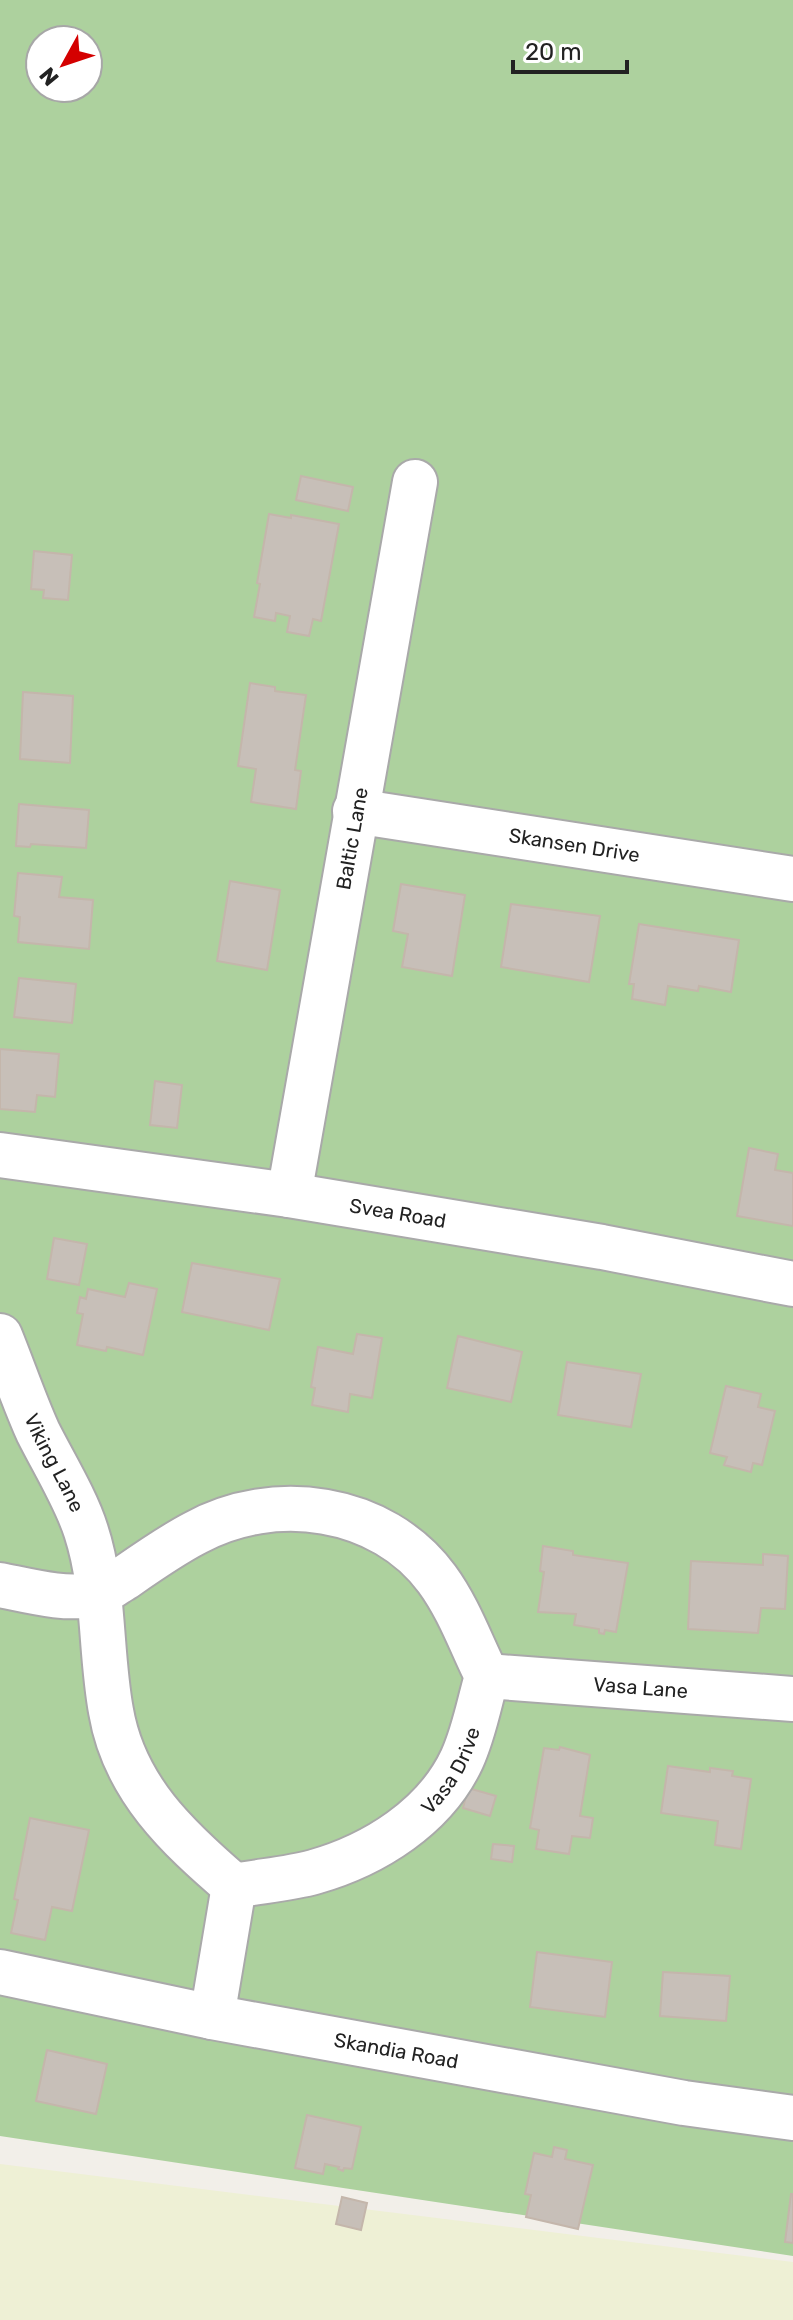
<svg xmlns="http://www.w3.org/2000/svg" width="793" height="2320" viewBox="0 0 793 2320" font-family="Rubik,sans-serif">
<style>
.farmland{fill:#eef0d5}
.forest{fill:#add19e;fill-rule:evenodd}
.building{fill:#c7bfb8;stroke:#c4b6ab;stroke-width:2}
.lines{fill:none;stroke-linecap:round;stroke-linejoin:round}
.minor-casing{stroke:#a9a9a9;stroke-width:48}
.minor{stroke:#fff;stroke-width:44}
.labels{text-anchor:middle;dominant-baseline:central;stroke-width:6;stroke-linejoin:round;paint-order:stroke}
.street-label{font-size:20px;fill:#222;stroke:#fff}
</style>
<rect width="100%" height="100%" fill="#f2efe9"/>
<!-- farmland -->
<path class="farmland" d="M0,2164l793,98v58h-793z"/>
<!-- forest -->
<path class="forest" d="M0,0h793v2256l-793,-120zM40,40h48v48h-48z"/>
<!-- building -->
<path class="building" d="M301,476l52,11 -5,24 -52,-11z
M269,514l22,4v-3l48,9 -18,97 -8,-2 -4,17 -22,-4 3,-16 -14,-3 -1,8 -21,-4 6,-33 -3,-1z
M34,551l38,4 -4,45 -25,-2 1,-8 -13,-1z
M250,683l25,4v4l31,4 -11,75 6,1 -5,38 -45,-7 5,-33 -18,-3z
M23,692l50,4 -3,67 -50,-4z
M19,804l70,6 -3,38 -55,-4 -1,3 -14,-1z
M18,873l44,4 -3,20 34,3 -4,49 -71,-7 2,-25 -6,-1z
M230,881l50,9 -13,80 -50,-9z
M401,884l64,11 -13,81 -50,-9 6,-33 -15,-3z
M511,904l89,12 -11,66 -88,-15z
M639,924l100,16 -8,52 -32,-6 -1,5 -30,-5 -3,19 -33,-6 2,-15h-5z
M19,978l57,6 -4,39 -58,-6z
M0,1049l59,5 -4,43 -18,-2 -2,17 -35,-3z
M155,1081l27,4 -5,43 -27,-3z
M749,1148l29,6 -3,16 18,3v53l-56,-10z
M54,1238l33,6 -8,41 -32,-6z
M192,1263l88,16 -11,51 -87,-18z
M129,1283l28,6 -14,66 -36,-8 -1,4 -29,-6 6,-31 -6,-1 3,-16 6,2 2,-10 37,8z
M357,1334l25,4 -10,60 -22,-4 -2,18 -36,-7 3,-17 -4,-1 7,-40 35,7z
M458,1336l64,16 -11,50 -64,-14z
M567,1362l74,12 -10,53 -73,-12z
M726,1386l35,8 -3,13 17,4 -13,54 -9,-2 -2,9 -27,-7 3,-8 -17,-4z
M543,1546l30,5v4l55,8 -12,69 -11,-2 -1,4 -5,-1v-4l-25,-4 2,-11 -38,-2 6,-40 -4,-1z
M763,1554l25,2 -3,53 -24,-1 -3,25 -70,-4 3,-68 72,4z
M560,1747l30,8 -10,61 13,2 -3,20 -18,-2 -3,18 -33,-5 3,-19 -9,-2 14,-80 15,2z
M668,1766l42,6v-4l23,3 -1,5 19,3 -10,70 -26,-4 3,-24 -57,-8z
M468,1788l28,8 -6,20 -27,-8z
M30,1818l59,12 -17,81 -20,-4 -7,33 -34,-7 7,-33 -4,-1z
M493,1844l21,2 -2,16 -21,-3z
M537,1952l75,10 -7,55 -75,-10z
M663,1972l67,4 -4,45 -66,-5z
M47,2050l60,14 -11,50 -60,-13z
M307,2115l54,12 -9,42 -8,-1 -1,3 -5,-2 1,-2 -14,-3 -2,10 -28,-6z
M554,2147l13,3 -2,9 28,6 -15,64 -52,-12 5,-22 -6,-1 9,-41 18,4z
M791,2194h2v49l-8,-1z
M342,2197l25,6 -6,27 -25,-6z"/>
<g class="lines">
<defs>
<g id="minor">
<path id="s1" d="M355,811l438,68"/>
<path id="s2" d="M0,1155l289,40 313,52 191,37"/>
<path id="s3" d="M289,1195l126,-713"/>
<path id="s4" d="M0,1336c13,32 24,65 38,96 15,30 38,67 48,99 19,58 14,121 25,180 13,77 67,127 123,175 26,-5 55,-7 80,-14 60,-17 121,-55 148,-113 12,-26 17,-55 25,-83 -16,-32 -28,-67 -50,-97 -55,-75 -164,-89 -242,-46 -25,13 -49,30 -72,46 -8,4 -18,13 -26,15 -31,7 -67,-3 -97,-9"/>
<path id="s5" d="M487,1676l306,23"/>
<path id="s6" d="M0,1972l212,45 472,86 109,15"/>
<path d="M212,2017l22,-131"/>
</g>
</defs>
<!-- minor casing -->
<use href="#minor" class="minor-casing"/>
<!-- minor -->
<use href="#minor" class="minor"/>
</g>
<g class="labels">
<!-- street labels -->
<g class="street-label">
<text stroke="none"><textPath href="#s3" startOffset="362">Baltic Lane</textPath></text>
<text stroke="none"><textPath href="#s1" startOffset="222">Skansen Drive</textPath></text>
<text stroke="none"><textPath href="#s2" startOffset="402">Svea Road</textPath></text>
<text stroke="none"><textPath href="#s4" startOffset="138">Viking Lane</textPath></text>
<text stroke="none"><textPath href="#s5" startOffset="154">Vasa Lane</textPath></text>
<text stroke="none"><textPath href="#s4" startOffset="872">Vasa Drive</textPath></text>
<text stroke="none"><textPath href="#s6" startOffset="404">Skandia Road</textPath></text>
</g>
</g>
<!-- north arrow -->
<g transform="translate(64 64) rotate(230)"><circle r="38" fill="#ffffff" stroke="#a7a7a7" stroke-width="2"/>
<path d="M0-6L14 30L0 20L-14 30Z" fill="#d40000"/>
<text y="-12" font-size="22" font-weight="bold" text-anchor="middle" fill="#222222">N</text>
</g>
<!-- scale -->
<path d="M513 60v12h114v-12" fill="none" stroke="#222222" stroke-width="4"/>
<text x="525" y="60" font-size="24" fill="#222222" stroke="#ffffff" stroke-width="6" paint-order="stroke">20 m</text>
</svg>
